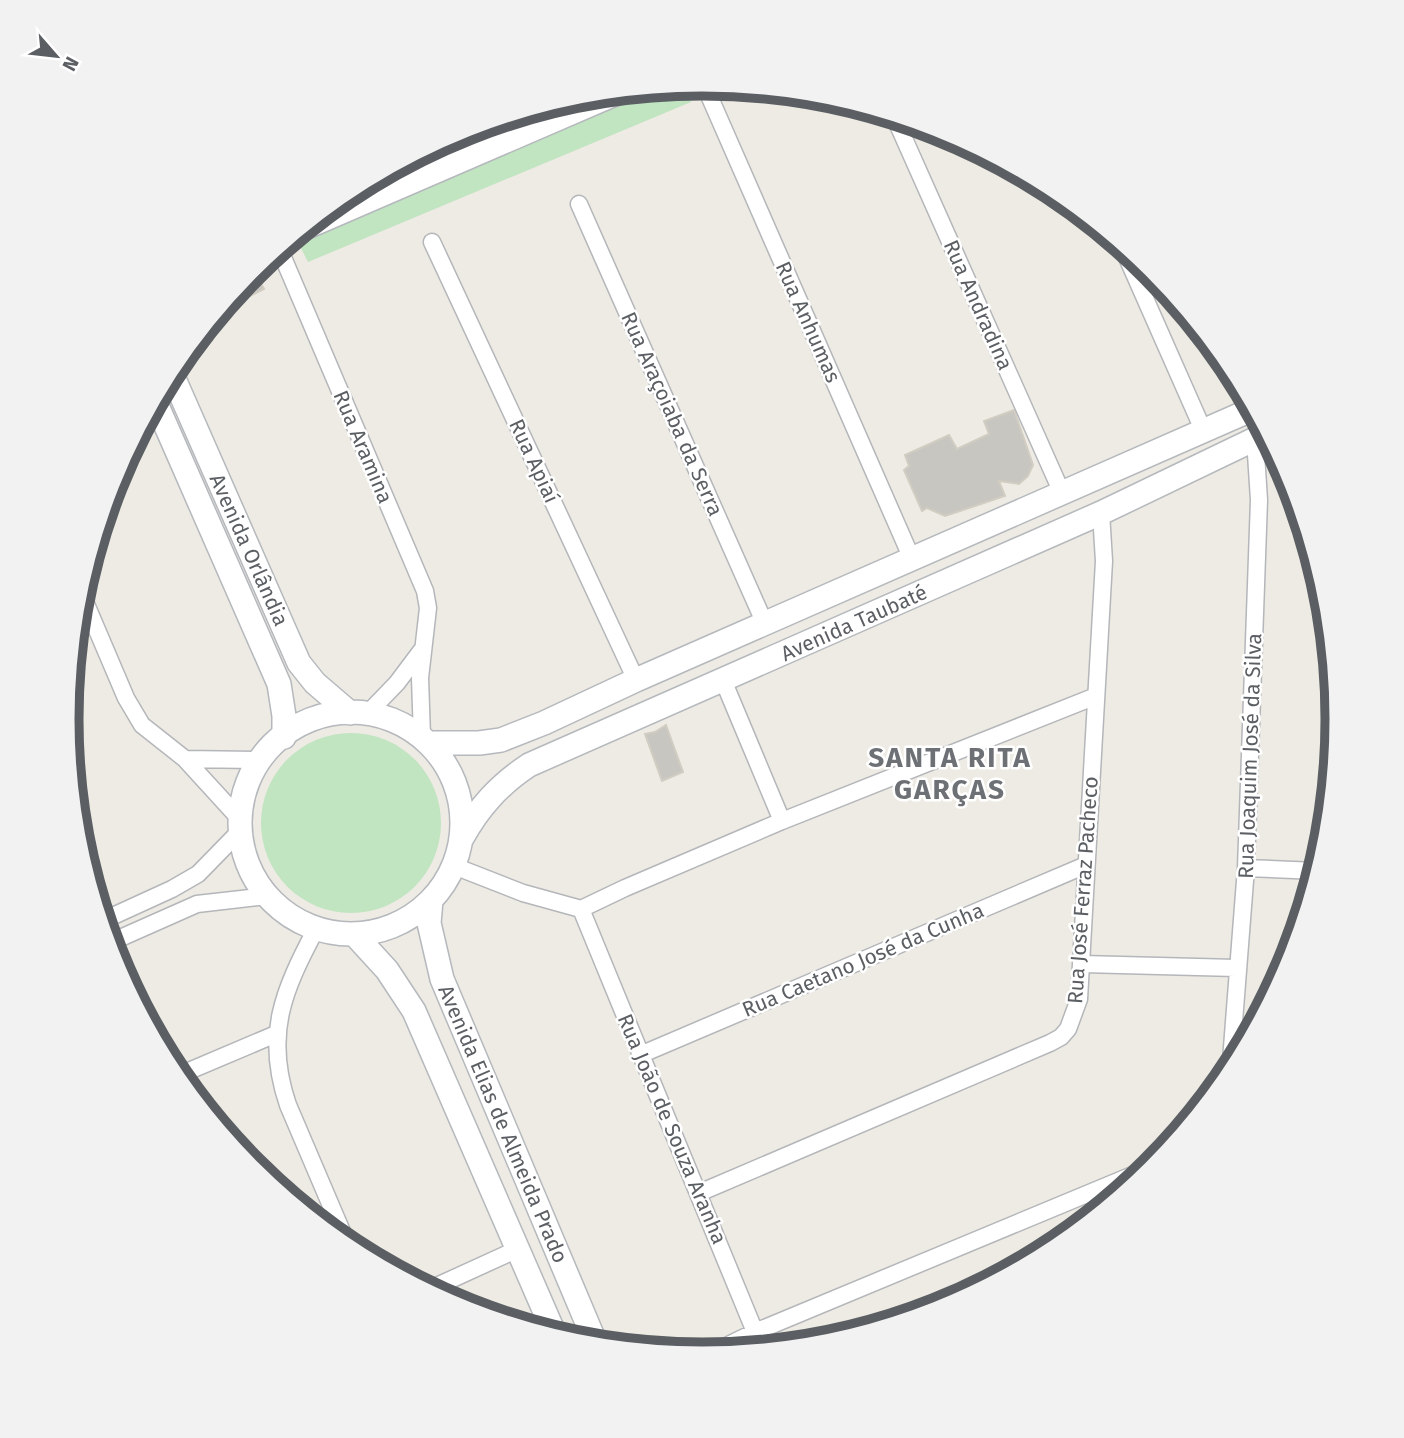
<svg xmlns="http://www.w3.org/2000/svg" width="1404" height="1438" viewBox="0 0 1404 1438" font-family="'Fira Sans',sans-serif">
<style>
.green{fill:#c1e4c1}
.building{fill:#c8c6c0;stroke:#d2cdc2;stroke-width:2}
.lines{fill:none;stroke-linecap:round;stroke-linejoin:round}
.street-casing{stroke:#b4b6ba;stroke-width:19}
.secondary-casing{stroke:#b5b8bd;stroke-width:26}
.street{stroke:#fff;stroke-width:16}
.secondary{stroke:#fff;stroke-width:23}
.labels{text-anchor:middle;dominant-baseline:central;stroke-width:5;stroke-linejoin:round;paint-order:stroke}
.street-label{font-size:21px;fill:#5b5f63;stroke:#fff}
.district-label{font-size:28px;font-weight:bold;letter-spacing:2px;fill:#6d7175;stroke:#fff}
.rim{fill:none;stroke:#5b5f63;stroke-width:9}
</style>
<rect width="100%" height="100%" fill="#edebe3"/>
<!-- green -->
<path class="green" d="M684,85l7,17 -383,160 -12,-24 343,-148z
M261 823a90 90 0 1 1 180 0a90 90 0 1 1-180 0Z"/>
<!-- building -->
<path class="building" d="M253,269l11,20 -46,23z
M1014,410l19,55 -5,11 -9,8 -20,-3 6,15 -60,20 -18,-8 -5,3 -18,-41 5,-4 -4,-11 44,-20 8,14 32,-15 -5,-13z
M666,725l17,47 -21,9 -17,-47 10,-2z"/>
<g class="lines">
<defs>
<path id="street" d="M704,84l208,475
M894,116l168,377
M579,204l186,420
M432,242l204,438
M1121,244l83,188
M279,248l146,343 3,17 -8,70 2,59
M80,590l46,108 16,27 43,34 53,58
M723,680l59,141
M368,713l29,-30 24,-32
M185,759l76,1
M454,866l69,27 58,16 44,-21 157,-67 314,-125
M1246,868l71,3
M581,909l181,440
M102,921l70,-32 26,-15 43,-44
M316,929c-33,62 -52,106 -28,176l61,143
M109,943l88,-39 70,-8
M1082,964l154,4
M640,1055l446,-190
M1230,1073l16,-205 13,-368 -4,-61
M177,1076l99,-42
M699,1193l351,-150 11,-6 7,-8 11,-30 25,-438 -3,-48
M428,1290l90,-41
M712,1353l43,-21 397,-165"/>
<path id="secondary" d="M300,230l322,-139
M171,372l128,291 16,20 35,30
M155,401l124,283 5,32v21
M240 823a111 111 0 1 1 222 0a111 111 0 1 1-222 0Z
M428,743h51l22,-3 43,-17 92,-43 617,-271
M462,838c17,-31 37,-53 67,-73l572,-252 154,-74 14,-2
M431,900l-2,23 13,56 154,365
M354,934l33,36 27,41 141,324"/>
</defs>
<!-- street casing -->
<use href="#street" class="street-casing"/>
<!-- secondary casing -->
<use href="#secondary" class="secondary-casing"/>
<!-- street -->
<use href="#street" class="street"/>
<!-- secondary -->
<use href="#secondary" class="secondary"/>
</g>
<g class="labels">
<!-- street labels -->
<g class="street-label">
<text transform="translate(978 305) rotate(66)">Rua Andradina</text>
<text transform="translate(808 322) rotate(66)">Rua Anhumas</text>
<text transform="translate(672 414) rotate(66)">Rua Araçoiaba da Serra</text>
<text transform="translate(363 447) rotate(67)">Rua Aramina</text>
<text transform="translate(534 461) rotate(65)">Rua Apiaí</text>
<text transform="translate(249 550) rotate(66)">Avenida Orlândia</text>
<text transform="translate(854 623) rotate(-24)">Avenida Taubaté</text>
<text transform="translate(1250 756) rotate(-88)">Rua Joaquim José da Silva</text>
<text transform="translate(1083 890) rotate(-86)">Rua José Ferraz Pacheco</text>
<text transform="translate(863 960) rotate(-23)">Rua Caetano José da Cunha</text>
<text transform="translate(503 1124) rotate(67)">Avenida Elias de Almeida Prado</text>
<text transform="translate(672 1129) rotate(67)">Rua João de Souza Aranha</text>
</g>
<!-- district labels -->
<g class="district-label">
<text x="950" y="757">SANTA RITA<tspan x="950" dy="32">GARÇAS</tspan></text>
</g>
</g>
<!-- crop -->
<path d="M0 0H1404V1438H0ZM79 719a623 623 0 1 1 1246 0a623 623 0 1 1-1246 0Z" fill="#f2f2f3" fill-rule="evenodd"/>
<path class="rim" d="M79 719a623 623 0 1 1 1246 0a623 623 0 1 1-1246 0Z"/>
<!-- north arrow -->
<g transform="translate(56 56) rotate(118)" stroke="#ffffff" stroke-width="5" paint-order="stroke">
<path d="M0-5L12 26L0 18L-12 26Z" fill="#5b5f63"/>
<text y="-10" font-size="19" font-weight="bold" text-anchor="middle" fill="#5b5f63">N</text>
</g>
</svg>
